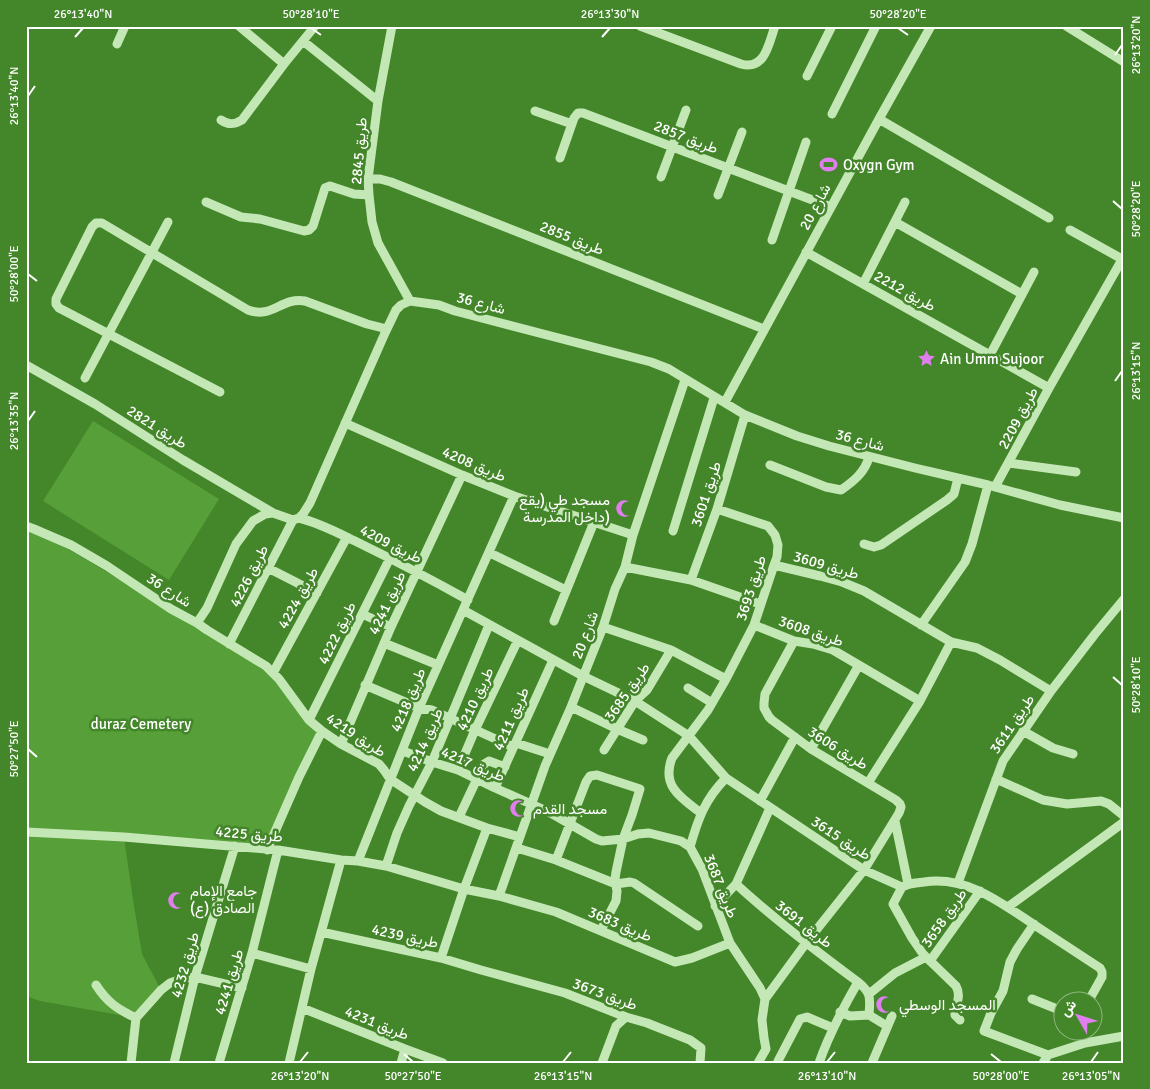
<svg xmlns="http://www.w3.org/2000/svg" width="1150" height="1089" viewBox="0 0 1150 1089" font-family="Signika,Vazirmatn,sans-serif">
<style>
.green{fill:#579f38}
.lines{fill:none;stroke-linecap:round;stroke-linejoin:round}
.minor{stroke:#c4e7b6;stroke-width:9}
.ticks{fill:none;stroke:#fff;stroke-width:2}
.labels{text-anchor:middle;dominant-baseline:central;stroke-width:5;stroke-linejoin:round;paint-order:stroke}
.street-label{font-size:15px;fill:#fff;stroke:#44862a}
.poi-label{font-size:15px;fill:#fff;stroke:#44862a;text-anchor:start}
.park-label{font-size:15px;fill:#fff;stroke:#44862a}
.neatline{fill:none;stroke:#fff;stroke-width:2}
.ticks-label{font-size:12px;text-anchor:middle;fill:#fff}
</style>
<rect width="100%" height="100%" fill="#44862a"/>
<!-- green -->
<path class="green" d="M93,421l126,78 -50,81 -126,-79z
M26,527l8,2 195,115 44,29 49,58 -55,119 -143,-13 9,63 9,54 19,36 -25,28 -96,-17 -14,-5z"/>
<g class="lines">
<!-- minor -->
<path class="minor" d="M239,26l45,38
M392,26l-14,75 -10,78 1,16 3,27 6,21 32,58
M640,26l101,38c24,7 28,-21 34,-38
M1066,26l58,36
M303,41l75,60
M117,44l8,-18
M807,76l25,-50
M535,111l37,13
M832,114l44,-88
M879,119l170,99
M221,120c7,5 13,5 21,0l42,-56 31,-38
M560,158l14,-40 4,-5h5l248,94
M661,177l25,-67
M368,179h12l11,3 373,147
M718,195l24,-63
M206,202l35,15 19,2 44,12 5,-1 4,-4 12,-38 5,-2 24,8 15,1
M895,222l127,72
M1070,230l52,29
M772,240l34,-98
M806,252l243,136
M863,284l42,-82
M990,355l44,-83
M26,365l69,39 88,56 90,53
M85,378l83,-156
M220,392l-161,-84 -3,-4v-5l36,-72 4,-4h6l146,87c25,9 33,-13 57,-9l62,23 20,5
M725,402l154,-283 52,-93
M345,423l117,52 52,21 119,39
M1009,463l67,9
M770,465l56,22 15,3c13,-9 24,-18 28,-33
M995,487l54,-99 75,-132
M299,518c21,5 41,16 60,25 37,18 73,37 109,57
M26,526l8,3 37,16 36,21 64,43 26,14 10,-15 29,-64 17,-23 12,-7 8,-1 20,7 6,-2 4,-4 7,-11 75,-170 11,-23 5,-5 9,-4 29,4 16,6 196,51 18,7 76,46 52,21 32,10 86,22 73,17 72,20 64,13
M673,531l41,-133
M864,544l10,3 7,-2 66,-45 7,-6 4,-16
M490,553l76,37
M774,565l46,11 22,6 22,9 87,51 26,6 23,12 51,31
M625,567l66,13 69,24
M268,568l49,25
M691,580l26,-71 28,-94
M463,610l120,66 52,25 54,35 37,42 138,92 38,17c7,-4 14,-4 22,-5 44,-7 80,23 115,46 20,13 41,27 61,40l2,4v5l-14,25
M362,614l29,13
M554,621l40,-99
M197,623l10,7 59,36 13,13 30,41 13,11 19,13 38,20 5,6 6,9 35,23 16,9 46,17 33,9
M754,625l40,16 19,3 20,6 87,51
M921,625l44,-63 7,-18 16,-59
M603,627l68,23 55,29
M384,643l54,22
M229,644l64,-124
M273,673l74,-136
M365,685l54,23 13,2 81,37
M688,688l24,15
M571,707l46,22 26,11
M309,720l81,-162
M1023,731l30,17 20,6
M516,743l34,11
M341,744l50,-117 71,-152
M811,749l48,-84
M604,750l31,-49 12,-11 24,-40
M403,751l29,11 26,8 37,18 54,24 47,27 6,2 21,-2 15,-5 11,-1 32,8 9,6 12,22 28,74 30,45 5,11 -3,21 2,18 2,11 -8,14
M458,770l17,-40 43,-90
M996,779l47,21 24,4 34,-3 8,3 15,12
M868,783l52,-82 31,-59
M495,788l58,-128
M760,801l35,-64
M701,813c-20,-15 -40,-27 -29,-55l36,-48 18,-31 28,-54 20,-60 3,-8 1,-12 -3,-10 -7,-9 -51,-17
M459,817l25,-53 5,-3 16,6
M895,821l13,63
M26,832l98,5 154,13 63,10 17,1 28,5 78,23 35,7 57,16 119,50 17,-4 38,-15
M690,847c8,-28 15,-48 36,-69
M517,848l39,12 60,24
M267,850l32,-73 23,-46
M556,860l30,-78 4,-6 7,-1 43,14 -8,26 -9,24 -7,33 -1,7 2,12 -1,10 -15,29
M358,861l61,-153 95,-212
M386,866l11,-33 12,-27 23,-44 57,-137
M958,883l45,-122 48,-70 44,-57 29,-35
M616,884l14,-2 4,1 64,43
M736,884c38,35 80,67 122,98
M902,887l-9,17 19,34 11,16 33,32c6,11 -1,19 -1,29l5,5
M499,896l46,-130 26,-59 32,-80 12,-38 10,-22 8,-32 52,-155
M715,906l21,-22 34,-76
M1008,907l116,-85
M1034,924l-17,25 -7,13 -7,29 -12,22 -7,18 64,24
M321,932l120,26 40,12 84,23 61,24 21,6 43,17 11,8 -1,15
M252,953l59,16
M441,958l23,-69 23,-61
M930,961l50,-70
M96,985c11,17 21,24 40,33
M869,994l26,-21 31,-16
M765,999l41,-56 58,-73 35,-57 2,-6 -1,-3 -4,-4 -85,-51 -39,-29 -3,-3 -5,-9v-5l1,-9 29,-53
M1032,999l30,12
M302,1008l103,41 38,14
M840,1012l10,4 19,-1 18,11
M778,1061l22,-42 7,-2 26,11
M131,1063l5,-45 25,-28 9,-7 14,-5 11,-1 47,11
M174,1063l21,-86 40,-131
M219,1063l33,-110 26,-103
M289,1063l22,-94 30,-109
M401,1063l4,-14
M602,1063l14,-37 10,-9
M819,1063c10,-29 24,-55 39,-81 14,11 12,17 11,33
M872,1063l20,-47
M1043,1063l5,-8 37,-12 39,-7"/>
</g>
<!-- ticks -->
<path class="ticks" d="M311,28l10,7M898,28l10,7M75,37l8,-9M602,37l8,-9M1115,55l7,-10M28,96l7,-10M1113,201l9,8M28,274l9,7M1115,381l7,-10M28,421l7,-10M1113,677l9,8M28,749l9,8M404,1054l9,8M991,1054l10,8M300,1062l8,-10M563,1062l8,-10M827,1062l8,-10M1091,1062l7,-10"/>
<!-- icons -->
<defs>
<symbol id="stadium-bare" viewBox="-9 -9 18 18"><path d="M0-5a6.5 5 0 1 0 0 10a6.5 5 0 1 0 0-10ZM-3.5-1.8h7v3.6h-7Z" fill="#df7eed" stroke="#44862a" stroke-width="2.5" paint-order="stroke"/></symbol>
<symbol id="sight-bare" viewBox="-9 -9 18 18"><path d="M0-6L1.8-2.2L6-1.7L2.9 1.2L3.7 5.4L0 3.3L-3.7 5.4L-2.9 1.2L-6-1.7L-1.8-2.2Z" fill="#df7eed" stroke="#44862a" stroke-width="2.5" paint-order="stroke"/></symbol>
<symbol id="mosque-bare" viewBox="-9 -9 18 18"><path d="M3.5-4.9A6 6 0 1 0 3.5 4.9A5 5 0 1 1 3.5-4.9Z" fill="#df7eed" stroke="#44862a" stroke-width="2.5" paint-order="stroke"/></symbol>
</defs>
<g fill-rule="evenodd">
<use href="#stadium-bare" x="816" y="152" width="25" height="25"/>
<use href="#sight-bare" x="914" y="346" width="25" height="25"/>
<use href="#mosque-bare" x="612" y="496" width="25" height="25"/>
<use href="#mosque-bare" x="506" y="796" width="25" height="25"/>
<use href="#mosque-bare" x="164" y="888" width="25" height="25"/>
<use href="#mosque-bare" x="872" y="992" width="25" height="25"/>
</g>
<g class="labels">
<!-- street labels -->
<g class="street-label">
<text transform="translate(686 137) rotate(21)">طريق 2857</text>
<text transform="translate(359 151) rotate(-85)">طريق 2845</text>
<text transform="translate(815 207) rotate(-62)">شارع 20</text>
<text transform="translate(572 238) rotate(22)">طريق 2855</text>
<text transform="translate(905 291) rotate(29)">طريق 2212</text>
<text transform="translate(481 303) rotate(15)">شارع 36</text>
<text transform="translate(1018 418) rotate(-62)">طريق 2209</text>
<text transform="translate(157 427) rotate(32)">طريق 2821</text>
<text transform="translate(860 440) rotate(15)">شارع 36</text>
<text transform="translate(474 464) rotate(23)">طريق 4208</text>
<text transform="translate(706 494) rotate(-72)">طريق 3601</text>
<text transform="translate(391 544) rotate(27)">طريق 4209</text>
<text transform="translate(826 565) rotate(16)">طريق 3609</text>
<text transform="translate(249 576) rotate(-63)">طريق 4226</text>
<text transform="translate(751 588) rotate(-72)">طريق 3693</text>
<text transform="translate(169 590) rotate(33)">شارع 36</text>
<text transform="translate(298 598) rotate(-61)">طريق 4224</text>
<text transform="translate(387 603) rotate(-65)">طريق 4241</text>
<text transform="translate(811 631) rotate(19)">طريق 3608</text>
<text transform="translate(337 633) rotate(-64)">طريق 4222</text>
<text transform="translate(585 635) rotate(-69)">شارع 20</text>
<text transform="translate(627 692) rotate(-55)">طريق 3685</text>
<text transform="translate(475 699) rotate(-65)">طريق 4210</text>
<text transform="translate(408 700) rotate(-67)">طريق 4218</text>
<text transform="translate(511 719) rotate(-66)">طريق 4211</text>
<text transform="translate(1012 724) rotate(-56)">طريق 3611</text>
<text transform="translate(356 735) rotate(33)">طريق 4219</text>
<text transform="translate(425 740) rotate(-66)">طريق 4214</text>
<text transform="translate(838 748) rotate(32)">طريق 3606</text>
<text transform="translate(473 764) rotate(23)">طريق 4217</text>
<text transform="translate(249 834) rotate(5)">طريق 4225</text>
<text transform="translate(841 838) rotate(33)">طريق 3615</text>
<text transform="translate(721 886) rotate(68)">طريق 3687</text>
<text transform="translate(944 918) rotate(-55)">طريق 3658</text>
<text transform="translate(620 924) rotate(23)">طريق 3683</text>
<text transform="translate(804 924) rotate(38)">طريق 3691</text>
<text transform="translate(405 936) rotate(12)">طريق 4239</text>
<text transform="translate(185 965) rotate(-74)">طريق 4232</text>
<text transform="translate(229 982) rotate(-73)">طريق 4241</text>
<text transform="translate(605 994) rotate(20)">طريق 3673</text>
<text transform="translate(377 1023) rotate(22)">طريق 4231</text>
</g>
<!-- poi labels -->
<g class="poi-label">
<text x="843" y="165">Oxygn Gym</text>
<text x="940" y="359">Ain Umm Sujoor</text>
<text x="610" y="500" text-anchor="end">مسجد طي (يقع<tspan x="610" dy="17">داخل المدرسة)</tspan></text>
<text x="533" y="809">مسجد القدم</text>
<text x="190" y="891">جامع الإمام<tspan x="190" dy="17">الصادق (ع)</tspan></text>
<text x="899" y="1005">المسجد الوسطي</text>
</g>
<!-- park labels -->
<g class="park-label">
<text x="141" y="724">duraz Cemetery</text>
</g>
</g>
<!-- border -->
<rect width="1150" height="1089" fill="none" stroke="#44862a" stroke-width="55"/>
<!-- north arrow -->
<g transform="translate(1078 1016) rotate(309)"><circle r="24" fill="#44862a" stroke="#8fb67f"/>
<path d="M0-4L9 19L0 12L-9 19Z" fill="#df7eed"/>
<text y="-8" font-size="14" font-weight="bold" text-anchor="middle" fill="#ffffff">ش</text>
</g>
<rect x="28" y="28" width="1094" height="1034" class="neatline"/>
<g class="ticks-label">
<text x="83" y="18">26°13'40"N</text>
<text x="311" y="18">50°28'10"E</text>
<text x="610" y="18">26°13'30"N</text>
<text x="898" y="18">50°28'20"E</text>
<text transform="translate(1136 45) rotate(-90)" y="4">26°13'20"N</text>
<text transform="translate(14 96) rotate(-90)" y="4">26°13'40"N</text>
<text transform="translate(1136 209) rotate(-90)" y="4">50°28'20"E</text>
<text transform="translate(14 274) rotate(-90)" y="4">50°28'00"E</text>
<text transform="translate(1136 371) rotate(-90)" y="4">26°13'15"N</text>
<text transform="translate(14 421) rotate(-90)" y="4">26°13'35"N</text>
<text transform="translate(1136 685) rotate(-90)" y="4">50°28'10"E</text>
<text transform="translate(14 749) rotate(-90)" y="4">50°27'50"E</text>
<text x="300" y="1080">26°13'20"N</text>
<text x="413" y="1080">50°27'50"E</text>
<text x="563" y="1080">26°13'15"N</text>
<text x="827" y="1080">26°13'10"N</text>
<text x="1001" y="1080">50°28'00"E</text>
<text x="1091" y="1080">26°13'05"N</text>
</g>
</svg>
